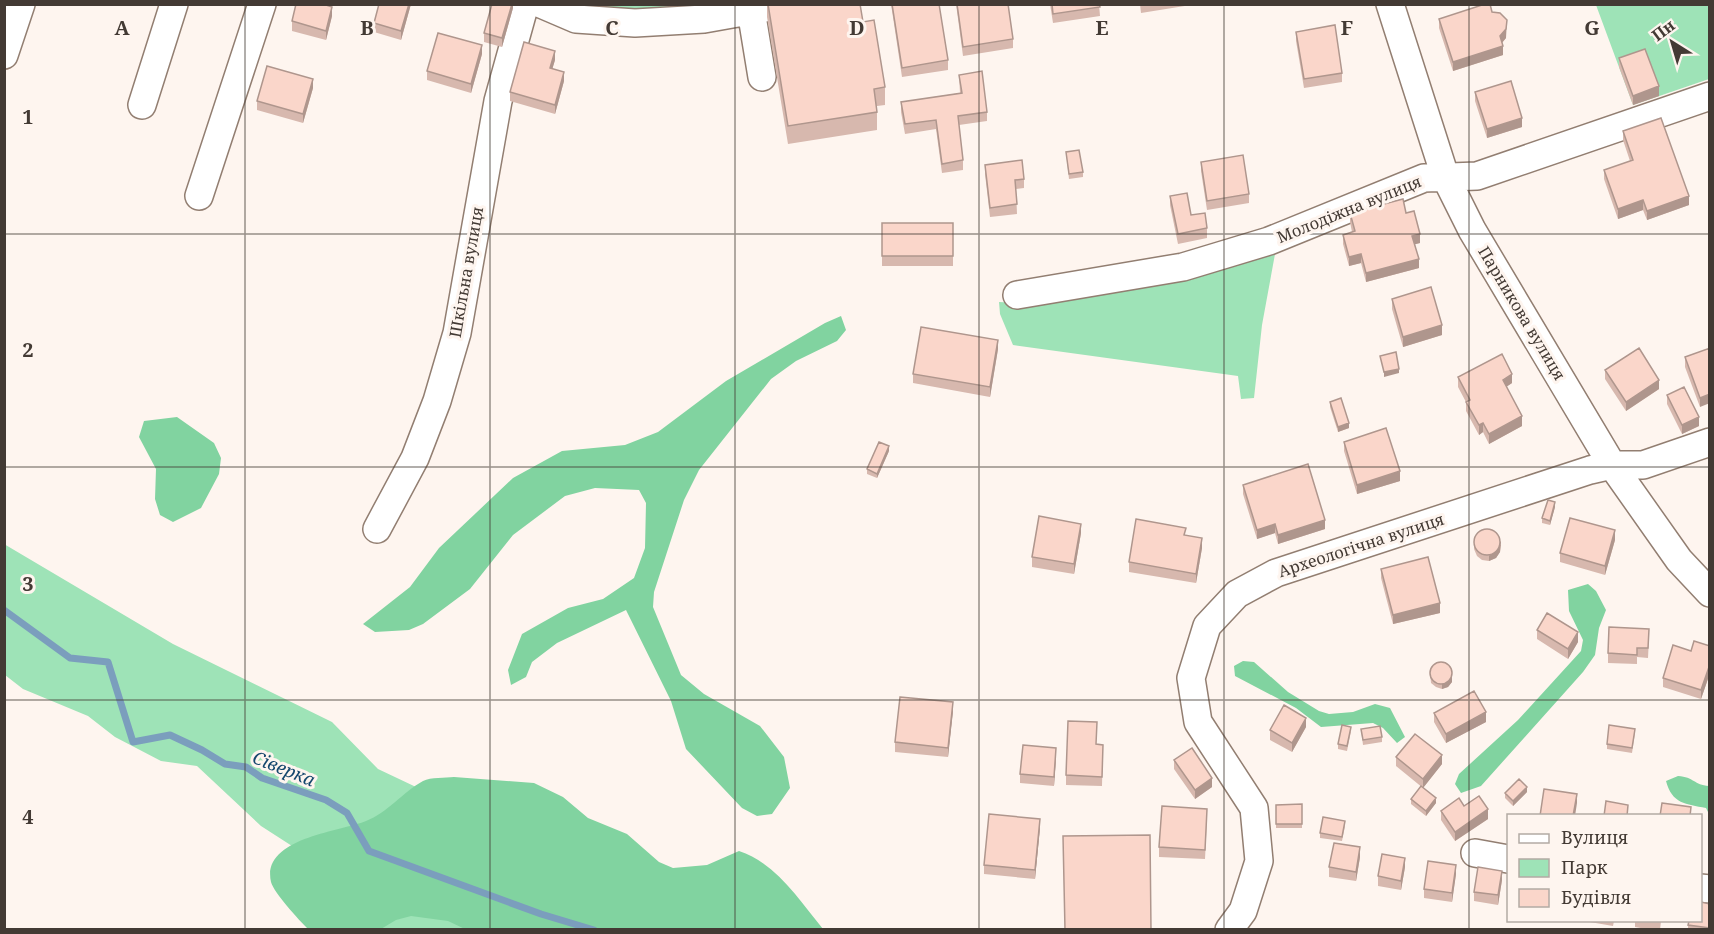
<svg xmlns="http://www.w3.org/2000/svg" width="1714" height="934" viewBox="0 0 1714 934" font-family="'Noto Serif',serif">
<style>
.green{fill:#9ee3b7}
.forest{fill:#81d3a0}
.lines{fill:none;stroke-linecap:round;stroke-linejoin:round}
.stream{stroke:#7b9ebd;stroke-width:7}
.minor-casing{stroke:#927e71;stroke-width:30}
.minor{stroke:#fff;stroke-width:27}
.wall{fill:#d7b8ae}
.shaded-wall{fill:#af968d}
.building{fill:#fad6ca;stroke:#af968d;stroke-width:1.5}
.grid{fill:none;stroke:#433a34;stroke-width:1.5;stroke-opacity:0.55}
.labels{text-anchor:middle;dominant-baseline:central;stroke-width:6;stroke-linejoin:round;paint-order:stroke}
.street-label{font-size:16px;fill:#433a34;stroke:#fef5ef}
.water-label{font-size:18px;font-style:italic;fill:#15476d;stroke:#fef5ef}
.grid-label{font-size:20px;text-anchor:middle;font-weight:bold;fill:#433a34;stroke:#fef5ef;stroke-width:6;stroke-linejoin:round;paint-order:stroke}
</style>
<rect width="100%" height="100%" fill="#fef5ef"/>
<!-- green -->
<path class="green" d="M573,5h152l-89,7 -57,-5z
M1596,5h113v74l-76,26z
M1286,239l-11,15 -13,71 -8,73 -13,1 -3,-23 -225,-31 -13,-31 -1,-12 20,1z
M4,544l169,100 159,78 46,47 338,160 -331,1 -7,-3 -41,-52 -76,-49 -64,-60 -36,-5 -46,-24 -27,-21 -65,-27 -18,-14z"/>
<!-- forest -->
<path class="forest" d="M841,316l5,14 -9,11 -41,20 -25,18 -72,91 -15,30 -30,92 -1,15 28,68 23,19 56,32 24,31 6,31 -18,26 -15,2 -15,-8 -56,-59 -15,-48 -45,-91 -69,33 -25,19 -6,15 -15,8 -3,-15 14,-36 46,-26 35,-9 31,-21 11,-30 1,-45 -7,-13 -44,-2 -30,8 -52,39 -43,54 -47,35 -14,6 -34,2 -12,-8 47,-37 29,-39 74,-70 49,-27 63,-6 33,-13 68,-51 99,-58z
M177,417l37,26 7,15 -2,16 -18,34 -28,14 -13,-7 -5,-16 1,-30 -17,-32 5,-16z
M1588,584l8,7 10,19 -7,18 -4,27 -12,17 -102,114 -20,7 -6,-9 4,-10 59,-54 63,-69 2,-11 -14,-29 -1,-21z
M1243,661l11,1 34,30 31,19 10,3 24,-2 22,-8 15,4 15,29 -8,6 -14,-15 -10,-5 -52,4 -25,-19 -61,-32 -1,-10z
M1678,776c16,1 16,9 31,10v28l-3,-6c-20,-4 -34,-4 -40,-27z
M454,777l80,6 29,14 25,21 39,16 32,28 14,6 34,-3 32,-14c37,12 60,49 84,78l-356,1 -19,-9 -37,-5 -15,4 -15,9h-73c-9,-9 -34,-36 -37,-47 -10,-44 68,-50 95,-61 21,-8 37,-29 57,-40 8,-4 22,-3 31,-4z"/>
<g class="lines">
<!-- stream -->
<path class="stream" d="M4,610l66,48 38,4 25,80 37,-7 32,15 23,14 21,3 16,11 64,22 21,13 22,38 172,63 53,16"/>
<defs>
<path id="minor" d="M541,4l35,15 59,4 69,-4 83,-15
M750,4l12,73
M1390,4l55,172 27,54 140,235 67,95 31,33
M4,55l17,-51
M142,105l32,-101
M199,196l63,-192
M1017,295l166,-28 86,-26 155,-63 53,-2 233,-80
M377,529l38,-71 22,-57 20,-68 41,-232 27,-97
M1475,853l33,6
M1700,888l10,1
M1229,930l14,-19 16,-50 -5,-53 -56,-86 -7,-44 16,-52 30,-32 39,-21 314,-103 22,-5h31l67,-23"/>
</defs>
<!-- minor casing -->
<use href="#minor" class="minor-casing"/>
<!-- minor -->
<use href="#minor" class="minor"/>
</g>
<!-- wall -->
<path class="wall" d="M379,4h32l-10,36 -27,-8v-9z
M513,4v4l-11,39 -18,-5v-9z
M767,4h93l3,18 22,65v18l-8,1v24l-89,14 -21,-127z
M891,4h48l9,56v10l-46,7z
M956,4h52l5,35v9l-50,8z
M1050,4h49l1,12 -47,7z
M1140,4h51v1l-50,8z
M1492,12l14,26 -4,5 1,12 -50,16 -14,-43v-9z
M332,16l-6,24 -34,-9v-10z
M1296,32l46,41v9l-38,6 -8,-47z
M482,54l-11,39 -44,-13v-9z
M1619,58l40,38 -26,9 -14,-38z
M555,60l-3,9 12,12 -9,33 -45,-13v-9z
M959,75l28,37v9l-28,4 4,35v10l-21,3 -6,-44 -31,5 -4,-22v-10l59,-9z
M313,88l-10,35 -46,-13v-9z
M1475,92l47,35 -35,11 -12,-37z
M1623,131l66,74 -42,15 -4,-10 -25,9 -14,-40v-9l26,-9 -7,-21z
M1066,152l17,20v5l-14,2z
M1201,162l48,32v9l-42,7 -6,-39z
M985,165l39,14v9l-8,1 1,25 -27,3 -5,-43z
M1170,196l37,32v10l-29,6 -8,-39z
M1350,213h56l14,30 -5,1 4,24 -53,14 -5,-19 -12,3 -6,-22v-9l9,-3 -2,-10z
M882,223h71v43h-71z
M1392,299l50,36 -39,12 -11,-38z
M1710,348l-10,59 -15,-40v-10z
M998,349l-8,48 -77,-14v-9z
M1605,370l54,19 -33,22 -21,-32z
M1458,377l54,6 -6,4 16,39 -33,18 -6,-12 -4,3 -13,-24v-9l-8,-15z
M1667,395l32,31 -17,8 -15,-30z
M1330,402l19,26 -11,4 -8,-25z
M1344,442l56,39 -43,13 -13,-43z
M889,451l-12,27 -10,-4v-5z
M1243,485l82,44 -47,15 -3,-11 -18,6 -14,-45z
M1555,507l-5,18 -8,-2v-5z
M1081,533l-7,41 -42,-7v-10z
M1186,536l16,12 -6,35 -67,-11v-10z
M1615,540l-10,35 -45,-13v-9z
M1474,544l27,1 -1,7 -4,6 -7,3 -7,-1 -5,-4 -3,-7z
M1381,569l59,44 -47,11 -12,-46z
M1537,630l41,12 -10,17 -31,-20z
M1649,638l-1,20 -11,-1v7l-29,-1v-10z
M1710,646v27l-9,26 -38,-12v-9l28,-27z
M1452,670v12l-4,5 -6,2 -6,-2 -5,-4 -1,-11z
M953,711l-5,46 -53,-5v-10z
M1434,713l52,9 -40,21 -12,-21z
M1306,727l-14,25 -22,-12v-10z
M1361,729l21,8v5l-19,3z
M1351,731l-4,20 -9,-2v-5z
M1635,733l-3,20 -25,-4v-5z
M1097,744l6,1 -1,41 -36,-1v-10z
M1056,757l-2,29 -34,-3v-9z
M1396,757l46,7 -19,24 -27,-22z
M1174,760l38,27 -17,12 -21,-30z
M1527,792l-14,14 -8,-8v-5z
M1411,799l25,4 -10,13 -15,-12z
M1302,804v24h-26v-23z
M1464,806l24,13 -33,22 -14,-21v-9z
M1207,818l-2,41 -46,-2v-10z
M1345,826l-3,15 -22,-3v-5z
M1040,828l-5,51 -51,-5v-9z
M1360,857l-4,24 -27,-4v-10z
M1405,867l-4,23 -23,-4v-10z
M1456,874l-4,28 -28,-4v-9z
M1502,880l-4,25 -24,-4v-9z
M1710,904v26h-22v-5z
M1584,921h30l-1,5z
M1635,921h26l-1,9h-8l-17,-3z"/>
<!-- shaded-wall -->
<path class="shaded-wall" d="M409,4h2l-10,36v-9z
M512,4h1v4l-11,39v-9z
M332,7v9l-6,24v-9z
M1507,20l-1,18 -6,7v-9z
M482,45v9l-11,39v-9z
M1503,46v9l-50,16v-9z
M555,51v9l-5,17v-9z
M564,72v9l-9,33v-9z
M313,79v9l-10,35v-9z
M1659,86v10l-26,9v-9z
M1522,118v9l-35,11v-9z
M1689,196v9l-42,15v-9z
M1643,200v10l-25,9v-10z
M1420,234v9l-8,2v-9z
M1361,254v9l-12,3v-9z
M1419,259v9l-53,14v-9z
M1442,325v10l-39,12v-10z
M998,340v9l-8,48v-10z
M1399,369v4l-15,4v-5z
M1512,374v9l-9,6v-9z
M1659,380v9l-33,22v-9z
M1710,394v9l-10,4v-9z
M1522,416v10l-33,18v-10z
M1699,417v9l-17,8v-9z
M1349,423v5l-11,4v-5z
M1483,423v9l-4,3v-10z
M889,446v5l-12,27v-4z
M1400,471v10l-43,13v-9z
M1555,502v5l-5,18v-4z
M1325,520v9l-47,15v-9z
M1081,524v9l-7,41v-10z
M1275,524v9l-18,6v-9z
M1615,530v10l-10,35v-9z
M1202,538v10l-6,35v-9z
M1501,541l-1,11 -4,6 -7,3v-5z
M1440,603v10l-47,11v-9z
M1578,632v10l-10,17v-10z
M1710,664v9l-9,26v-9z
M1452,677v5l-4,5 -6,2v-5z
M953,702v9l-5,46v-9z
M1486,712v10l-40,21v-9z
M1306,718v9l-14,25v-9z
M1056,748v9l-2,29v-9z
M1442,755v9l-19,24v-9z
M1212,778v9l-17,12v-9z
M1527,787v5l-14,14v-5z
M1577,794v9l-2,13h-2z
M1436,798v5l-10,13v-5z
M1488,809v10l-33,22v-9z
M1040,819v9l-5,51v-9z
M1360,847v10l-4,24v-9z
M1405,858v9l-4,23v-9z
M1456,865v9l-4,28v-9z
M1502,871v9l-4,25v-10z"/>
<!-- building -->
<path class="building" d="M296,4h27l9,3 -6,24 -34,-10z
M379,4h30l-8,27 -27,-8z
M492,4h20l-10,34 -18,-5z
M768,4h92l3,18 11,-2 11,67 -11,2 3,23 -89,14z
M892,4h47l9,56 -46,8z
M957,4h51l5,35 -50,8z
M1052,4h47l1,3 -47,7z
M1485,4h5l2,8 8,1 7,7 -1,9 -6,7 3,10 -50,16 -14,-43z
M1335,25l7,48 -38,6 -8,-47z
M438,33l44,12 -11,39 -44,-13z
M524,42l31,9 -5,17 14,4 -9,33 -45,-13z
M1645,49l14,37 -26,10 -14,-38z
M267,66l46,13 -10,35 -46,-13z
M982,71l5,41 -29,4 5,44 -21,4 -6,-44 -31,4 -4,-22 61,-9 -3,-18z
M1511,81l11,37 -35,11 -12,-37z
M1661,118l28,78 -42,15 -4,-11 -25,9 -14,-39 29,-10 -10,-29z
M1079,150l4,22 -14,2 -3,-22z
M1243,155l6,39 -42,7 -6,-39z
M1022,160l2,19 -9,1 2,24 -27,4 -5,-43z
M1187,193l4,22 14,-2 2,15 -29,6 -8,-38z
M1403,199l3,14 8,-2 6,23 -8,2 7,23 -53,14 -5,-19 -12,3 -6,-22 12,-4 -5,-18z
M882,223h71v33h-71z
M1431,287l11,38 -39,12 -11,-38z
M921,327l77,13 -8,47 -77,-13z
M1639,348l20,32 -33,22 -21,-32z
M1710,348v46l-10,4 -15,-41z
M1396,352l3,17 -15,3 -4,-16z
M1502,354l10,20 -9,6 19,36 -33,18 -6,-11 -4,2 -13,-23 4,-2 -12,-23z
M1684,387l15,30 -17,8 -15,-30z
M1341,398l8,25 -11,4 -8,-25z
M1386,428l14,43 -43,14 -13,-43z
M879,442l10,4 -12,28 -10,-5z
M1308,464l17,56 -47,15 -3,-11 -18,6 -14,-45z
M1548,500l7,2 -5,19 -8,-3z
M1039,516l42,8 -7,40 -42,-7z
M1570,518l45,12 -10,36 -45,-13z
M1136,519l50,9 -2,7 18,3 -6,36 -67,-12z
M1474 542a13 13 0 1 1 26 0a13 13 0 1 1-26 0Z
M1428,557l12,46 -47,12 -12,-46z
M1547,613l31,19 -10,17 -31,-19z
M1609,627l40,2 -1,19h-11v7l-29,-2z
M1694,641l16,5v18l-9,26 -38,-12 10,-33 18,6z
M1430 673a11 11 0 1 1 22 0a11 11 0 1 1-22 0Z
M1474,691l12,21 -40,22 -12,-21z
M900,697l53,5 -5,46 -53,-6z
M1284,705l22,13 -14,25 -22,-13z
M1068,721l29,1 -1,22 7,1 -1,32 -36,-2z
M1342,725l9,2 -4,19 -9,-2z
M1609,725l26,4 -3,19 -25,-4z
M1380,726l2,11 -19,3 -2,-11z
M1415,734l27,21 -19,24 -27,-22z
M1023,745l33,3 -2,29 -34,-3z
M1192,748l20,30 -17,12 -21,-30z
M1519,779l8,8 -14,14 -8,-8z
M1421,786l15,12 -10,13 -15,-12z
M1544,789l33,5 -4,22h-33z
M1479,796l9,13 -33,23 -14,-21 18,-13 5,8z
M1606,801l22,4 -1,11h-23z
M1662,803l29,4 -1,9h-30z
M1302,804v20h-26v-19z
M1162,806l45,3 -2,41 -46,-3z
M989,814l51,5 -5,51 -51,-5z
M1323,817l22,4 -3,16 -22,-4z
M1150,835l1,95h-86l-2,-94z
M1334,843l26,4 -4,25 -27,-5z
M1382,854l23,4 -4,23 -23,-5z
M1428,861l28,4 -4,28 -28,-4z
M1478,867l24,4 -4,24 -24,-3z
M1701,902l9,2v24l-22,-3 1,-4h12z"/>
<!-- grid -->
<path class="grid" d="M245,4v926M490,4v926M735,4v926M979,4v926M1224,4v926M1469,4v926M4,234h1706M4,467h1706M4,700h1706"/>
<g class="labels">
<!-- street labels -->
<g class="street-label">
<text transform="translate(1349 209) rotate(-22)">Молодіжна вулиця</text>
<text transform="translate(466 272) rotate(-80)">Шкільна вулиця</text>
<text transform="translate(1522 313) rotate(59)">Парникова вулиця</text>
<text transform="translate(1361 545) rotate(-18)">Археологічна вулиця</text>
</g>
<!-- water labels -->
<g class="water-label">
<text transform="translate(284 768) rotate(22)">Сіверка</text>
</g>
</g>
<g class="grid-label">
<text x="122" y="35">A</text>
<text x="367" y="35">B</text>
<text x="612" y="35">C</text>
<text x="857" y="35">D</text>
<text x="1102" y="35">E</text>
<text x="1347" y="35">F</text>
<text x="1592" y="35">G</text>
<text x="28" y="124">1</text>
<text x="28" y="357">2</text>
<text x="28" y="591">3</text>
<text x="28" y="824">4</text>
</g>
<!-- border -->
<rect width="1714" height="934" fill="none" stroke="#433a34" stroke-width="12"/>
<!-- legend -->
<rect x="1507" y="814" width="195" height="108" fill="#fef5ef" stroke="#b3aaa4" stroke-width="1.5"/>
<rect x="1519" y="834" width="30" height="9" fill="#ffffff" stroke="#b3aaa4" stroke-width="1.5"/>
<text x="1561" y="844" font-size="18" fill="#433a34">Вулиця</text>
<rect x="1519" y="859" width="30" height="18" fill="#9ee3b7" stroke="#b3aaa4" stroke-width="1.5"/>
<text x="1561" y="874" font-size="18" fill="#433a34">Парк</text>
<rect x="1519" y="889" width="30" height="18" fill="#fad6ca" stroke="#b3aaa4" stroke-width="1.5"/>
<text x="1561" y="904" font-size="18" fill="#433a34">Будівля</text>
<!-- north arrow -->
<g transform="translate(1672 42) rotate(323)" stroke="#fef5ef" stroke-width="4.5" paint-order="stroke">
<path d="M0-4.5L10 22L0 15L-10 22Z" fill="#433a34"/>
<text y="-9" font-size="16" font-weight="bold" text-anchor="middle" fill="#433a34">Пн</text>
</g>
</svg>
